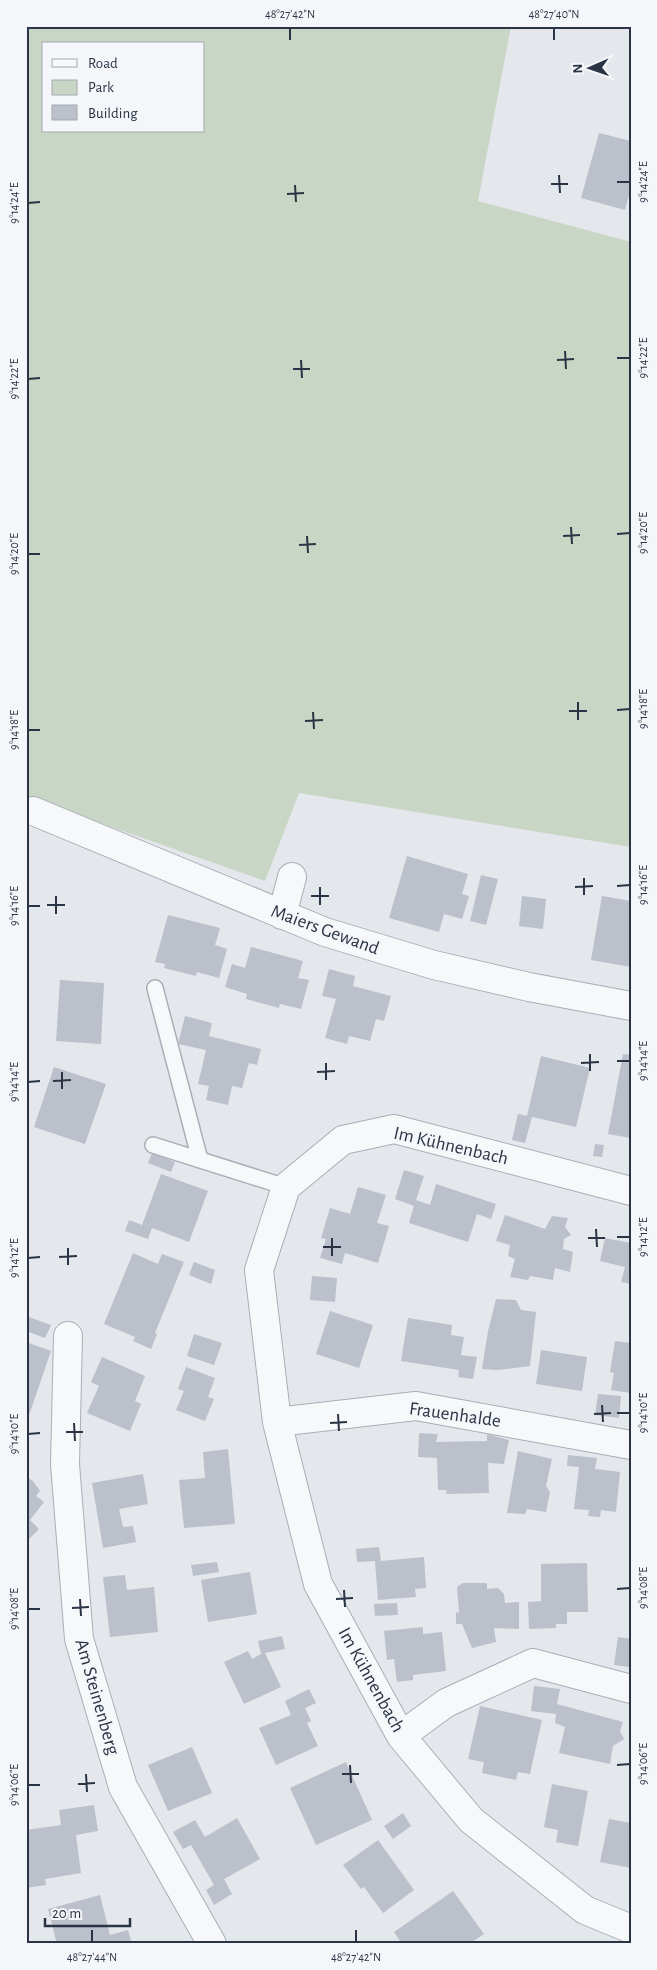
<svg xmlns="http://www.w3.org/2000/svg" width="657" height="1970" viewBox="0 0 657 1970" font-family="'Alegreya Sans',sans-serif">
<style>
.green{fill:#c9d6c5;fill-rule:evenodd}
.building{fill:#bbc0ca}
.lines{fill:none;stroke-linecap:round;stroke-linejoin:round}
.lane-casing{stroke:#a9aeb7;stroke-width:18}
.street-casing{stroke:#a9aeb7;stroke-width:30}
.lane{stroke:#f7f8fa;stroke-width:15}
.street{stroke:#f7f8fa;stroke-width:28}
.ticks{fill:none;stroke:#2b3445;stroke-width:2}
.labels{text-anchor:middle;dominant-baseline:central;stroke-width:4.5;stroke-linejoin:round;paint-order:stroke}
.street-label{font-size:19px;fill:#2b3445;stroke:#f4f6f9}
.neatline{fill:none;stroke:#2b3445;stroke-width:2}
.ticks-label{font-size:12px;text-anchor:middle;fill:#2b3445}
</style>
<rect width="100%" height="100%" fill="#e4e7ec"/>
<!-- green -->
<path class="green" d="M26,26h485l-33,175 153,41v605l-332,-54 -34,88 -239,-84zM44,44h160v87h-160z"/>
<!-- building -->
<path class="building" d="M599,133l32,8v47l-6,22 -44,-12z
M407,856l61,18 -6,20 7,2 -7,23 -18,-5 -5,18 -50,-14z
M481,875l17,4 -12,46 -16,-4z
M522,896l24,3 -3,30 -24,-3z
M602,896l29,5v66l-40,-7z
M168,915l52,13 -5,17 12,4 -8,29 -22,-6 -1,4 -32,-8 1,-4 -10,-2z
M251,947l52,14 -5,17 11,2 -8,29 -21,-5 -1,4 -33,-9 1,-5 -22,-7 7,-23 13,4z
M329,969l26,7 -2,10 38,10 -7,25 -8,-2 -6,22 -21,-5 -2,8 -22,-6 11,-39 -14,-3z
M60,980l44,3 -3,61 -45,-3z
M185,1016l27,7 -3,13 52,13 -4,16 -8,-2 -7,25 -10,-2 -4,19 -22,-5 3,-14 -11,-2 8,-34 -28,-6z
M623,1054l8,1v83l-23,-4z
M541,1056l49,12 -14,59 -44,-10 -7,26 -13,-3 6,-26 9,2z
M54,1067l52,17 -21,60 -51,-17z
M595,1144l9,1 -2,12 -9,-1z
M152,1153l23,9 -4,10 -23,-9z
M404,1170l20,6 -8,24 14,5 6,-21 60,20 -5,15 -14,-5 -9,28 -59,-19 5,-17 -19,-7z
M161,1174l47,17 -19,51 -37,-14 -4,11 -23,-8 4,-11 13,5z
M358,1187l28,8 -9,28 12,3 -11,37 -33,-10 -3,11 -22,-6 6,-19 -5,-1 9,-30 20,6z
M505,1215l40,14 7,-13 16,2 -3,9 6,8 -7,4 -1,10 10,3 -3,20 -15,-4 -2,12 -23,-4 -2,4 -18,-3 5,-18 -7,-3 2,-11 -14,-4z
M605,1238l26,5v41l-10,-2 4,-15 -25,-6z
M133,1253l25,11 4,-10 22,8 -29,71 2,1 -6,15 -18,-8 2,-4 -31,-13z
M194,1262l21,8 -4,14 -22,-9z
M312,1276l25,2 -2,24 -25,-2z
M496,1299l20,1 5,10 15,2 -6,54 -32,4 -16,-1 6,-38z
M330,1311l43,14 -14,43 -43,-14z
M26,1316l25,9 -6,13 -19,-7z
M408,1318l44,7 -1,10 13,2 -3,18 16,2 -4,22 -15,-2 1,-7 -58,-9z
M194,1334l28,9 -8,22 -27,-9z
M615,1341l16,2v50l-20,-3 3,-17 -4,-1z
M26,1342l25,9 -24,70h-1z
M541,1350l46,7 -5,34 -46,-7z
M102,1357l43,19 -10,25 6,3 -11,27 -43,-18 12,-27 -8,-4z
M186,1367l29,11 -7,19 6,2 -9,22 -29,-11 8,-19 -6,-2z
M598,1394l23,2 -2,22 -24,-3z
M419,1433l19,1 -2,8 51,-1v-7l22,6 -5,24 -16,-1 1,30 -43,1 1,-4h-9l-1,-32 -19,-1z
M228,1449l7,75 -51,4 -5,-48 26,-2 -2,-26z
M518,1451l34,8 -6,27 4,6 -4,20 -19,-3 -2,5 -18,-1z
M568,1455l29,3 -2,11 25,3 -4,40 -15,-2 -1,7 -12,-1 1,-6 -15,-1 5,-42 -12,-1z
M143,1474l5,30 -29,5 4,18 10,-1 3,16 -33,6 -11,-65z
M26,1476l7,5 7,10 -4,5 8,6 -14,18 9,9 -13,13z
M379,1547l2,14 43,-4 2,31 -11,1 1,8 -38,3 -3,-39 -18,1 -1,-13z
M217,1562l2,10 -26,4 -2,-11z
M587,1563l1,49h-21v12h-11v4l-27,1 -1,-27 13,-1v-37z
M250,1572l7,42 -49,8 -7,-42z
M125,1575l2,15 27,-3 4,45 -48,5 -7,-60z
M463,1583h24v6l11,-1 6,6 1,9 14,-1v27l-25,-1 2,14 -24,6 -10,-24h-6v-12l3,1 -2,-26z
M397,1603l1,12 -23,1 -1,-12z
M423,1627v7l19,-2 4,39 -33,4v5l-16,2 -3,-23 -7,1 -3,-29z
M282,1636l3,13 -20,4 16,34 -37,17 -20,-42 24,-11 4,8 9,-5 -3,-13z
M618,1637l13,2 -2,28 -15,-2z
M534,1686l26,3 -3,15 66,18 -3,9 4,8 -11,7 -3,18 -51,-11 6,-26 -10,-4 1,-9 -25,-3z
M309,1689l7,14 -11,5 6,13 -4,2 11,23 -42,19 -17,-37 32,-13 -6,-14z
M480,1706l62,14 -12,54 -12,-2 -2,8 -34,-7 2,-11 -16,-3z
M192,1747l20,46 -44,18 -20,-46z
M346,1762l26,58 -56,25 -26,-57z
M552,1784l36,7 -10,55 -22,-4 2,-12 -14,-3z
M94,1805l4,26 -22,4 5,38 -36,6 1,6 -20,3v-58l35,-5 -2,-15z
M403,1813l8,13 -18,13 -9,-13z
M237,1818l23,41 -36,20 8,15 -18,11 -8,-15 8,-5 -23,-40 -8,4 -10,-17 22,-12 10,17z
M609,1819l22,4v45l-31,-6z
M378,1840l36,50 -31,23 -19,-26 -3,2 -18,-24z
M453,1891l31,43 -15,10h-67l-8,-12z
M100,1895l10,40 18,-5 4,14h-75l-9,-35z"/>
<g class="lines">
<defs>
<path id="lane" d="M155,988l45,172
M153,1145l133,42"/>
<path id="street" d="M33,811l292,121 109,33 95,22 102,19
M282,915l10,-38
M631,1191l-237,-62 -51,11 -57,47 -27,83 18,152 41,162 83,152 70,84 114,90 46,19
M68,1336l-3,128 14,175 44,148 89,157
M277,1422l139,-16 215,39
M401,1736l45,-33 87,-40 98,26"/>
</defs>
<!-- lane casing -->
<use href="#lane" class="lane-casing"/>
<!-- street casing -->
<use href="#street" class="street-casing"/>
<!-- lane -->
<use href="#lane" class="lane"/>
<!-- street -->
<use href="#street" class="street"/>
</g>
<!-- ticks -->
<path class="ticks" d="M290,28v12M554,28v12M559,175l1,18M617,182h13M551,184h17M295,185l1,17M287,194l17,-1M28,203l12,-1M565,351l1,18M617,358h13M301,360l1,18M557,360l17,-1M293,369h17M28,379l12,-1M571,527l1,17M617,534l13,-1M307,536l1,17M563,536l17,-1M299,545l17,-1M28,554h12M578,702v18M617,710l13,-1M569,711h18M313,712l1,17M305,721l18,-1M28,730h12M584,878v17M617,886l13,-1M320,887v18M575,887l18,-1M56,896v18M311,896h18M47,905h18M28,906h12M590,1054v17M617,1061h13M326,1063v17M581,1063l18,-1M62,1072v17M317,1072l18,-1M53,1081l18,-1M28,1082l12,-1M596,1229l1,18M617,1237h13M332,1238v18M588,1238h17M323,1247h18M68,1248v17M59,1257l18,-1M28,1258l12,-1M602,1405l1,17M617,1413h13M338,1414l1,17M594,1414l17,-1M74,1423l1,18M330,1423l17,-1M66,1432h17M28,1434l12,-1M617,1589l13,-1M344,1590l1,17M80,1599l1,17M336,1599l17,-1M72,1608l17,-1M28,1609h12M350,1765l1,18M617,1765l13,-1M86,1774l1,18M342,1774h17M78,1784l17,-1M28,1785h12M92,1930v12M356,1930v12"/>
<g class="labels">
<!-- street labels -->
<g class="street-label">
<text transform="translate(325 930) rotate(20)">Maiers Gewand</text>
<text transform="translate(451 1146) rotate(13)">Im Kühnenbach</text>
<text transform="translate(455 1415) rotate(8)">Frauenhalde</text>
<text transform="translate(371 1680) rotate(61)">Im Kühnenbach</text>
<text transform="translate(97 1697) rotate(74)">Am Steinenberg</text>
</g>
</g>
<!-- border -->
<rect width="657" height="1970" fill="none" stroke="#f4f6f9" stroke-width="55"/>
<!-- legend -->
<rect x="42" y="42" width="162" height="90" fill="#f4f6f9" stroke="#a4a8b1"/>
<rect x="52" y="59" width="25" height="8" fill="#f7f8fa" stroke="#a4a8b1"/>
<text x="88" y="68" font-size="15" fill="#2b3445">Road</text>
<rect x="52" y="80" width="25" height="15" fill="#c9d6c5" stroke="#a4a8b1"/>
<text x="88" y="92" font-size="15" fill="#2b3445">Park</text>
<rect x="52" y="105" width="25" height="15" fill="#bbc0ca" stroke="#a4a8b1"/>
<text x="88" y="118" font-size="15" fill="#2b3445">Building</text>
<!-- north arrow -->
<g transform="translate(590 68) rotate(268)" stroke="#f4f6f9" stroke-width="4" paint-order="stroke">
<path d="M0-4L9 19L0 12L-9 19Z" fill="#2b3445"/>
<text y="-8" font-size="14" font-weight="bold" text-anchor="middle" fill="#2b3445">N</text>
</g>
<!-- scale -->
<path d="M45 1918v8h85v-8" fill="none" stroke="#2b3445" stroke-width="2.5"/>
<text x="52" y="1918" font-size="15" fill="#2b3445" stroke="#f4f6f9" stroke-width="4" paint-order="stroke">20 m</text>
<rect x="28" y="28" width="602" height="1914" class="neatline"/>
<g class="ticks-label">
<text x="290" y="18">48°27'42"N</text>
<text x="554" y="18">48°27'40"N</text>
<text transform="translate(643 182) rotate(-90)" y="4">9°14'24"E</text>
<text transform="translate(14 203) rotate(-90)" y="4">9°14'24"E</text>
<text transform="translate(643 358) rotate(-90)" y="4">9°14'22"E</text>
<text transform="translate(14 379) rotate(-90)" y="4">9°14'22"E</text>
<text transform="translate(643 533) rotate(-90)" y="4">9°14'20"E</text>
<text transform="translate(14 554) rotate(-90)" y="4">9°14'20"E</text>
<text transform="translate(643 709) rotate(-90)" y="4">9°14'18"E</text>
<text transform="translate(14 730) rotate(-90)" y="4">9°14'18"E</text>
<text transform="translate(643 885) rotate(-90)" y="4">9°14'16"E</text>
<text transform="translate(14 906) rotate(-90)" y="4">9°14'16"E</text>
<text transform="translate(643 1061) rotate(-90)" y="4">9°14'14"E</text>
<text transform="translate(14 1082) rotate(-90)" y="4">9°14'14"E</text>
<text transform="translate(643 1237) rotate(-90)" y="4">9°14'12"E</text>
<text transform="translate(14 1258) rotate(-90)" y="4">9°14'12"E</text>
<text transform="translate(643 1413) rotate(-90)" y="4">9°14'10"E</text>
<text transform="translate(14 1434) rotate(-90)" y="4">9°14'10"E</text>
<text transform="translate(643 1588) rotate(-90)" y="4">9°14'08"E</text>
<text transform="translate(14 1609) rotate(-90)" y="4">9°14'08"E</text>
<text transform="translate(643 1764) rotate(-90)" y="4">9°14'06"E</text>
<text transform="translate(14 1785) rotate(-90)" y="4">9°14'06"E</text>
<text x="92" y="1961">48°27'44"N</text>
<text x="356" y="1961">48°27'42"N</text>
</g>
</svg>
